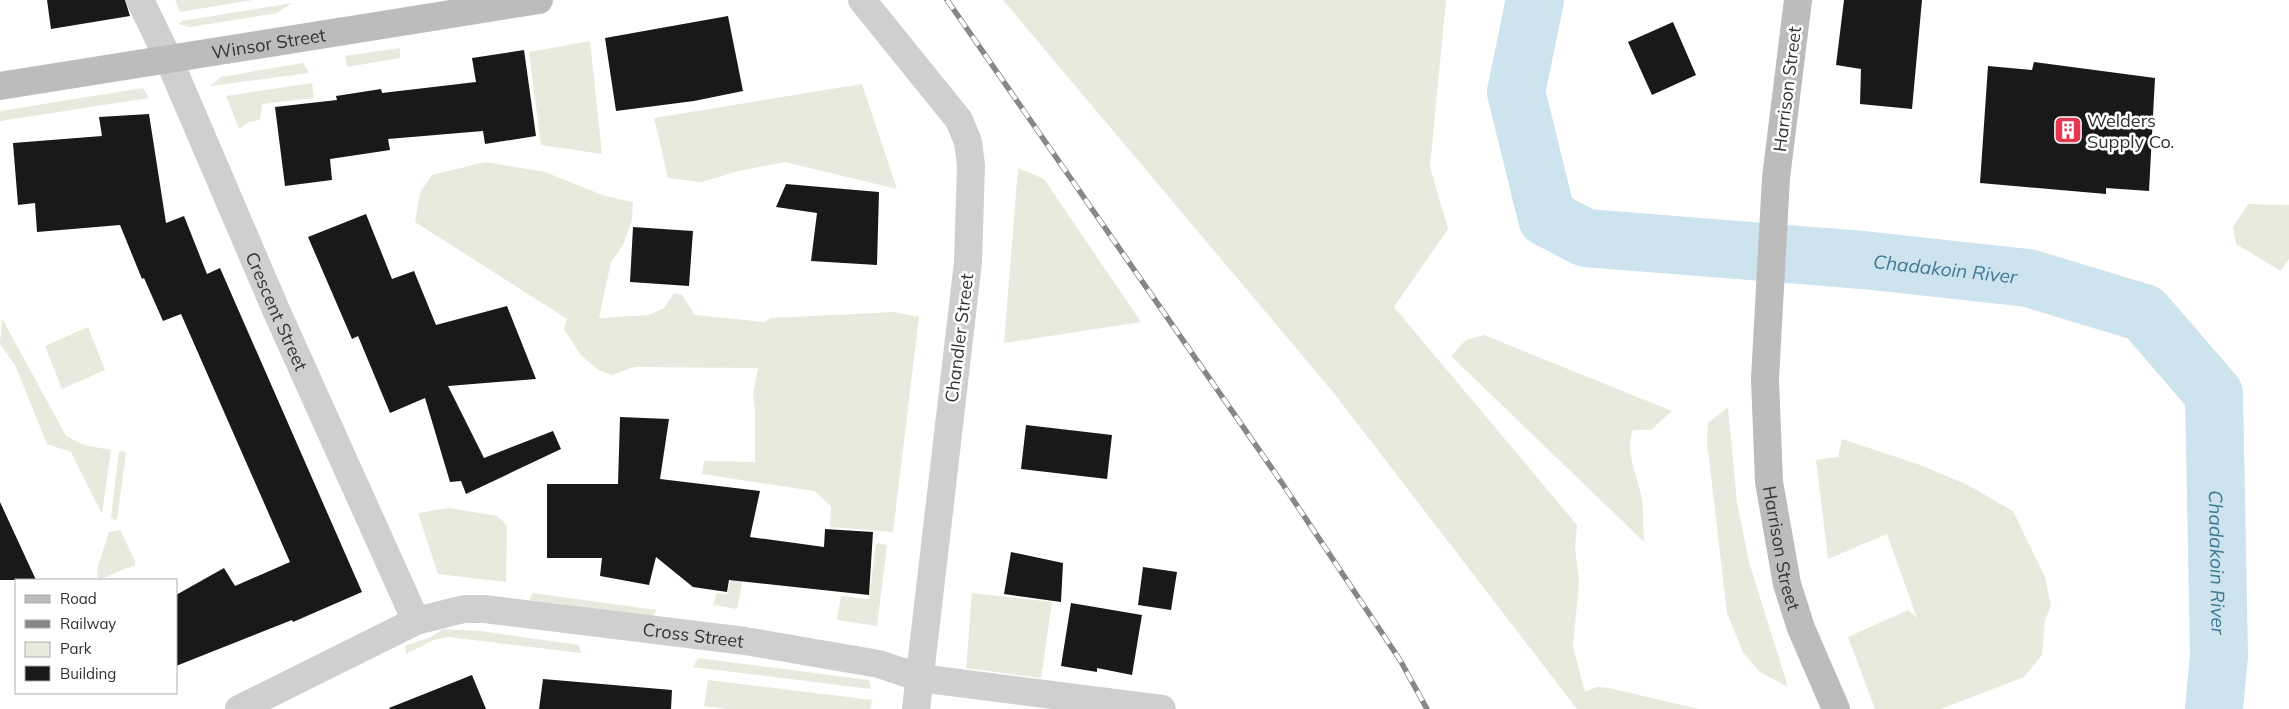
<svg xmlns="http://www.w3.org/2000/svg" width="2289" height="709" viewBox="0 0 2289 709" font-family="Mulish,sans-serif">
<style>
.green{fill:#e6ebdd}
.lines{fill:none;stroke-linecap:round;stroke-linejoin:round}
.river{stroke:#cde3ed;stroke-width:58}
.building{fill:#191919}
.street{stroke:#cfcfcf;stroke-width:28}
.secondary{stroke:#bcbcbc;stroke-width:28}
.rail-casing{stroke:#878787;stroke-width:5.5}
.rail{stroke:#fff;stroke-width:4;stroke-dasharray:11;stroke-linecap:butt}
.labels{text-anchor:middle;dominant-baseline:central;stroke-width:5;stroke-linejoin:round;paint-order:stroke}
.street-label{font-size:18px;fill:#323232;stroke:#fff}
.poi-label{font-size:18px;fill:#323232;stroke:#fff;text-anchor:start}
.water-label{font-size:19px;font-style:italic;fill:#3f7994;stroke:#fff}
</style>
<rect width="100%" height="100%" fill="#fff"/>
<!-- green -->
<path class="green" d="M175,0h78l-73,12z
M1003,0h443l-16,167 18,62 -54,78 183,218 -2,22 4,35 -6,65 12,45 12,-5 12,1 90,21h-122l-244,-317z
M292,3l-15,10 -87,14 -12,-3 4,-3z
M590,41l12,113 -61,-9 -12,-93z
M400,48v10l-53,9 -2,-11z
M303,63l6,10 -99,13 11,-9z
M312,83l2,15 -52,6 -2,16 -11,2 -10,7 -13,-33z
M862,84l35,105 -112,-27 -47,9 -36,11 -34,-4 -14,-60z
M143,88l6,10 -149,23v-10z
M485,162l60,10 60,24 28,6 -1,18 -9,25 -12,17 -12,56 50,-3 15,-7 10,-15 8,2 13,20 69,7 7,-4 123,-6 25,5 -26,215 -63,-5 1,-21 -17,-15 -112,-17 2,-13 51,1v-51l-2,-16 5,-27 -123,-1 -23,8 -14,-5 -18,-16 -16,-25 3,-10 -152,-97 5,-29 12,-18z
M1018,168l26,11 97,143 -137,21z
M2248,204l41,1v54l-8,12 -45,-27 -3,-17z
M2,318l64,118 18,9 27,5 -9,64 -31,-62 -24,-8 -32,-79 -15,-21z
M88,327l17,43 -43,19 -17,-43z
M1484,335l188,76 -21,19h-18c-9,21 5,47 9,69 2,14 1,29 2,43l-193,-186 15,-16z
M1728,407l9,95 12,60 39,125 -28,-15 -17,-20 -16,-39 -20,-171 1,-19z
M1842,439l81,27 43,18 47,27 32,66 6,29 -6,14 -3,35 -18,22 -83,32h-66l-27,-72 60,-27 9,8 -30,-84 -59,25 -12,-99 22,-3z
M119,451l7,1 -9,69 -6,-3z
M449,508l48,8 10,9 -1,57 -68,-8 -20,-61z
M120,530l15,31v4l-37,15 -1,-11 12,-37z
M876,543l11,2 -10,81 -40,-6 4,-24 28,3z
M740,549l8,3 -11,57 -24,-4 4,-12 10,1z
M532,593l125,17 -4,7 -123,-17z
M972,593l80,9 -11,76 -75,-10z
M443,629l37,2 99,14 2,8 -133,-16 -14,3 -28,14 -1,-8 26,-9z
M698,658l171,22 2,9 -178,-22z
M708,680l164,20 -2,9h-144l-22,-3z"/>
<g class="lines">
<!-- river -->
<path class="river" id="s1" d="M1535,0l-19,92 31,126 39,20 277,22 165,18 116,35 70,81 5,261 -5,54"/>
</g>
<!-- building -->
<path class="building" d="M47,0h78l5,16 -79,13z
M1844,0h78l-10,109 -52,-5 1,-35 -25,-4z
M728,16l15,75 -49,10 -78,10 -11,-73z
M1673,22l23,53 -44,20 -24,-53z
M524,50l12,86 -51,8 -2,-13 -95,8 2,11 -60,9 2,21 -47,6 -10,-79 62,-7 -1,-4 45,-7 1,4 94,-11 -4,-24z
M2034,62l121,16 -6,113 -43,-3v6l-126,-11 8,-117 44,4z
M149,114l17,109 18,-7 23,58 13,-6 142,324 -69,30 -1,-2 -116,46v-71l48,-27 11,18 55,-24 -109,-248 -18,7 -19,-43 -2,1 -22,-54 -83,7 -2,-29 -17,2 -5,-62 89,-7 -3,-19z
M786,184l93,8 -2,73 -66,-4 6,-48 -41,-6z
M366,214l26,65 22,-8 22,54 71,-19 29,73 -88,7 36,72 69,-27 8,18 -95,45 -5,-13 -11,1 -25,-84 -35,15 -32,-77 -6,3 -44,-102z
M633,227l60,4 -4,55 -59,-4z
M620,417l49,2 -9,60 100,12 -10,46 74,10 1,-18 48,3 -4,63 -140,-15 -2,12 -34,-5 -37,-30 -7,28 -49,-9 2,-18h-55v-74h71z
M1026,425l86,10 -5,44 -86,-10z
M0,502l36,78h-36z
M1011,552l52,11 -2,39 -57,-8z
M1143,567l34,5 -6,38 -33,-5z
M1071,603l71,12 -10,60 -35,-7v4l-36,-6z
M472,675l14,34h-96l-1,-1z
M543,679l129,11 -1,19h-132z"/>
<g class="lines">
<!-- street -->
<g class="street">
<path id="s2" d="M140,0l29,60 107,250 140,311"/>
<path d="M862,0l97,120 9,22 3,23 -3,97 -52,447"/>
<path id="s3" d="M239,709l177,-88 48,-12h21l260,32 134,23 41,14 242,31"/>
</g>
<!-- secondary -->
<g class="secondary">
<path id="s4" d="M1798,0l-22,178 -11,201 4,103 18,102 14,44 35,81"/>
<path id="s5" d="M0,86l539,-86"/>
</g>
<defs>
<path id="rail" d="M947,0l335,483 118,177 27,49"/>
</defs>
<!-- rail casing -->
<use href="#rail" class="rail-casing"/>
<!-- rail -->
<use href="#rail" class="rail"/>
</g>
<!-- icons -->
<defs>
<symbol id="building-square" viewBox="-11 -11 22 22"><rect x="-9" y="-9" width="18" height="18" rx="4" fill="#e43850" stroke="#fff"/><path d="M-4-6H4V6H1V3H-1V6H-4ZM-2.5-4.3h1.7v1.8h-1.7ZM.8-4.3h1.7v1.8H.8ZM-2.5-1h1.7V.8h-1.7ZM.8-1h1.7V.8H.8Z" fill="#fff"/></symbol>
</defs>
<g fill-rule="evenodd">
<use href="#building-square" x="2052" y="114" width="32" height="32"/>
</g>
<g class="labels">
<!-- street labels -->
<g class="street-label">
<text stroke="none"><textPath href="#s5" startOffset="272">Winsor Street</textPath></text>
<text transform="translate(1787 89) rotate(-83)">Harrison Street</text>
<text stroke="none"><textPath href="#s2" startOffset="340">Crescent Street</textPath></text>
<text transform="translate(959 338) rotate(-83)">Chandler Street</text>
<text stroke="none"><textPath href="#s4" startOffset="551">Harrison Street</textPath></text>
<text stroke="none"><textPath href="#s3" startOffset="478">Cross Street</textPath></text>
</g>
<!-- poi labels -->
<g class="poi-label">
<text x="2087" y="120">Welders<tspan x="2087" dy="21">Supply Co.</tspan></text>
</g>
<!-- water labels -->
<g class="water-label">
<text stroke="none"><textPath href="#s1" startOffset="628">Chadakoin River</textPath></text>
<text stroke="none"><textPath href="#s1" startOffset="1108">Chadakoin River</textPath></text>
</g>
</g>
<!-- legend -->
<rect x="15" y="579" width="162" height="115" fill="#ffffff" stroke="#adadad"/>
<rect x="25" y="595" width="25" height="8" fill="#bcbcbc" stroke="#adadad"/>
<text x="60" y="604" font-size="15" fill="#323232">Road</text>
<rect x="25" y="620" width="25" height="8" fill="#878787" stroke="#adadad"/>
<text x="60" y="629" font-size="15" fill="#323232">Railway</text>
<rect x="25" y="642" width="25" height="15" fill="#e6ebdd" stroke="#adadad"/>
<text x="60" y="654" font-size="15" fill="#323232">Park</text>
<rect x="25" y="666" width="25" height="15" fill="#191919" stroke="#adadad"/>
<text x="60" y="679" font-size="15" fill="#323232">Building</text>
</svg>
